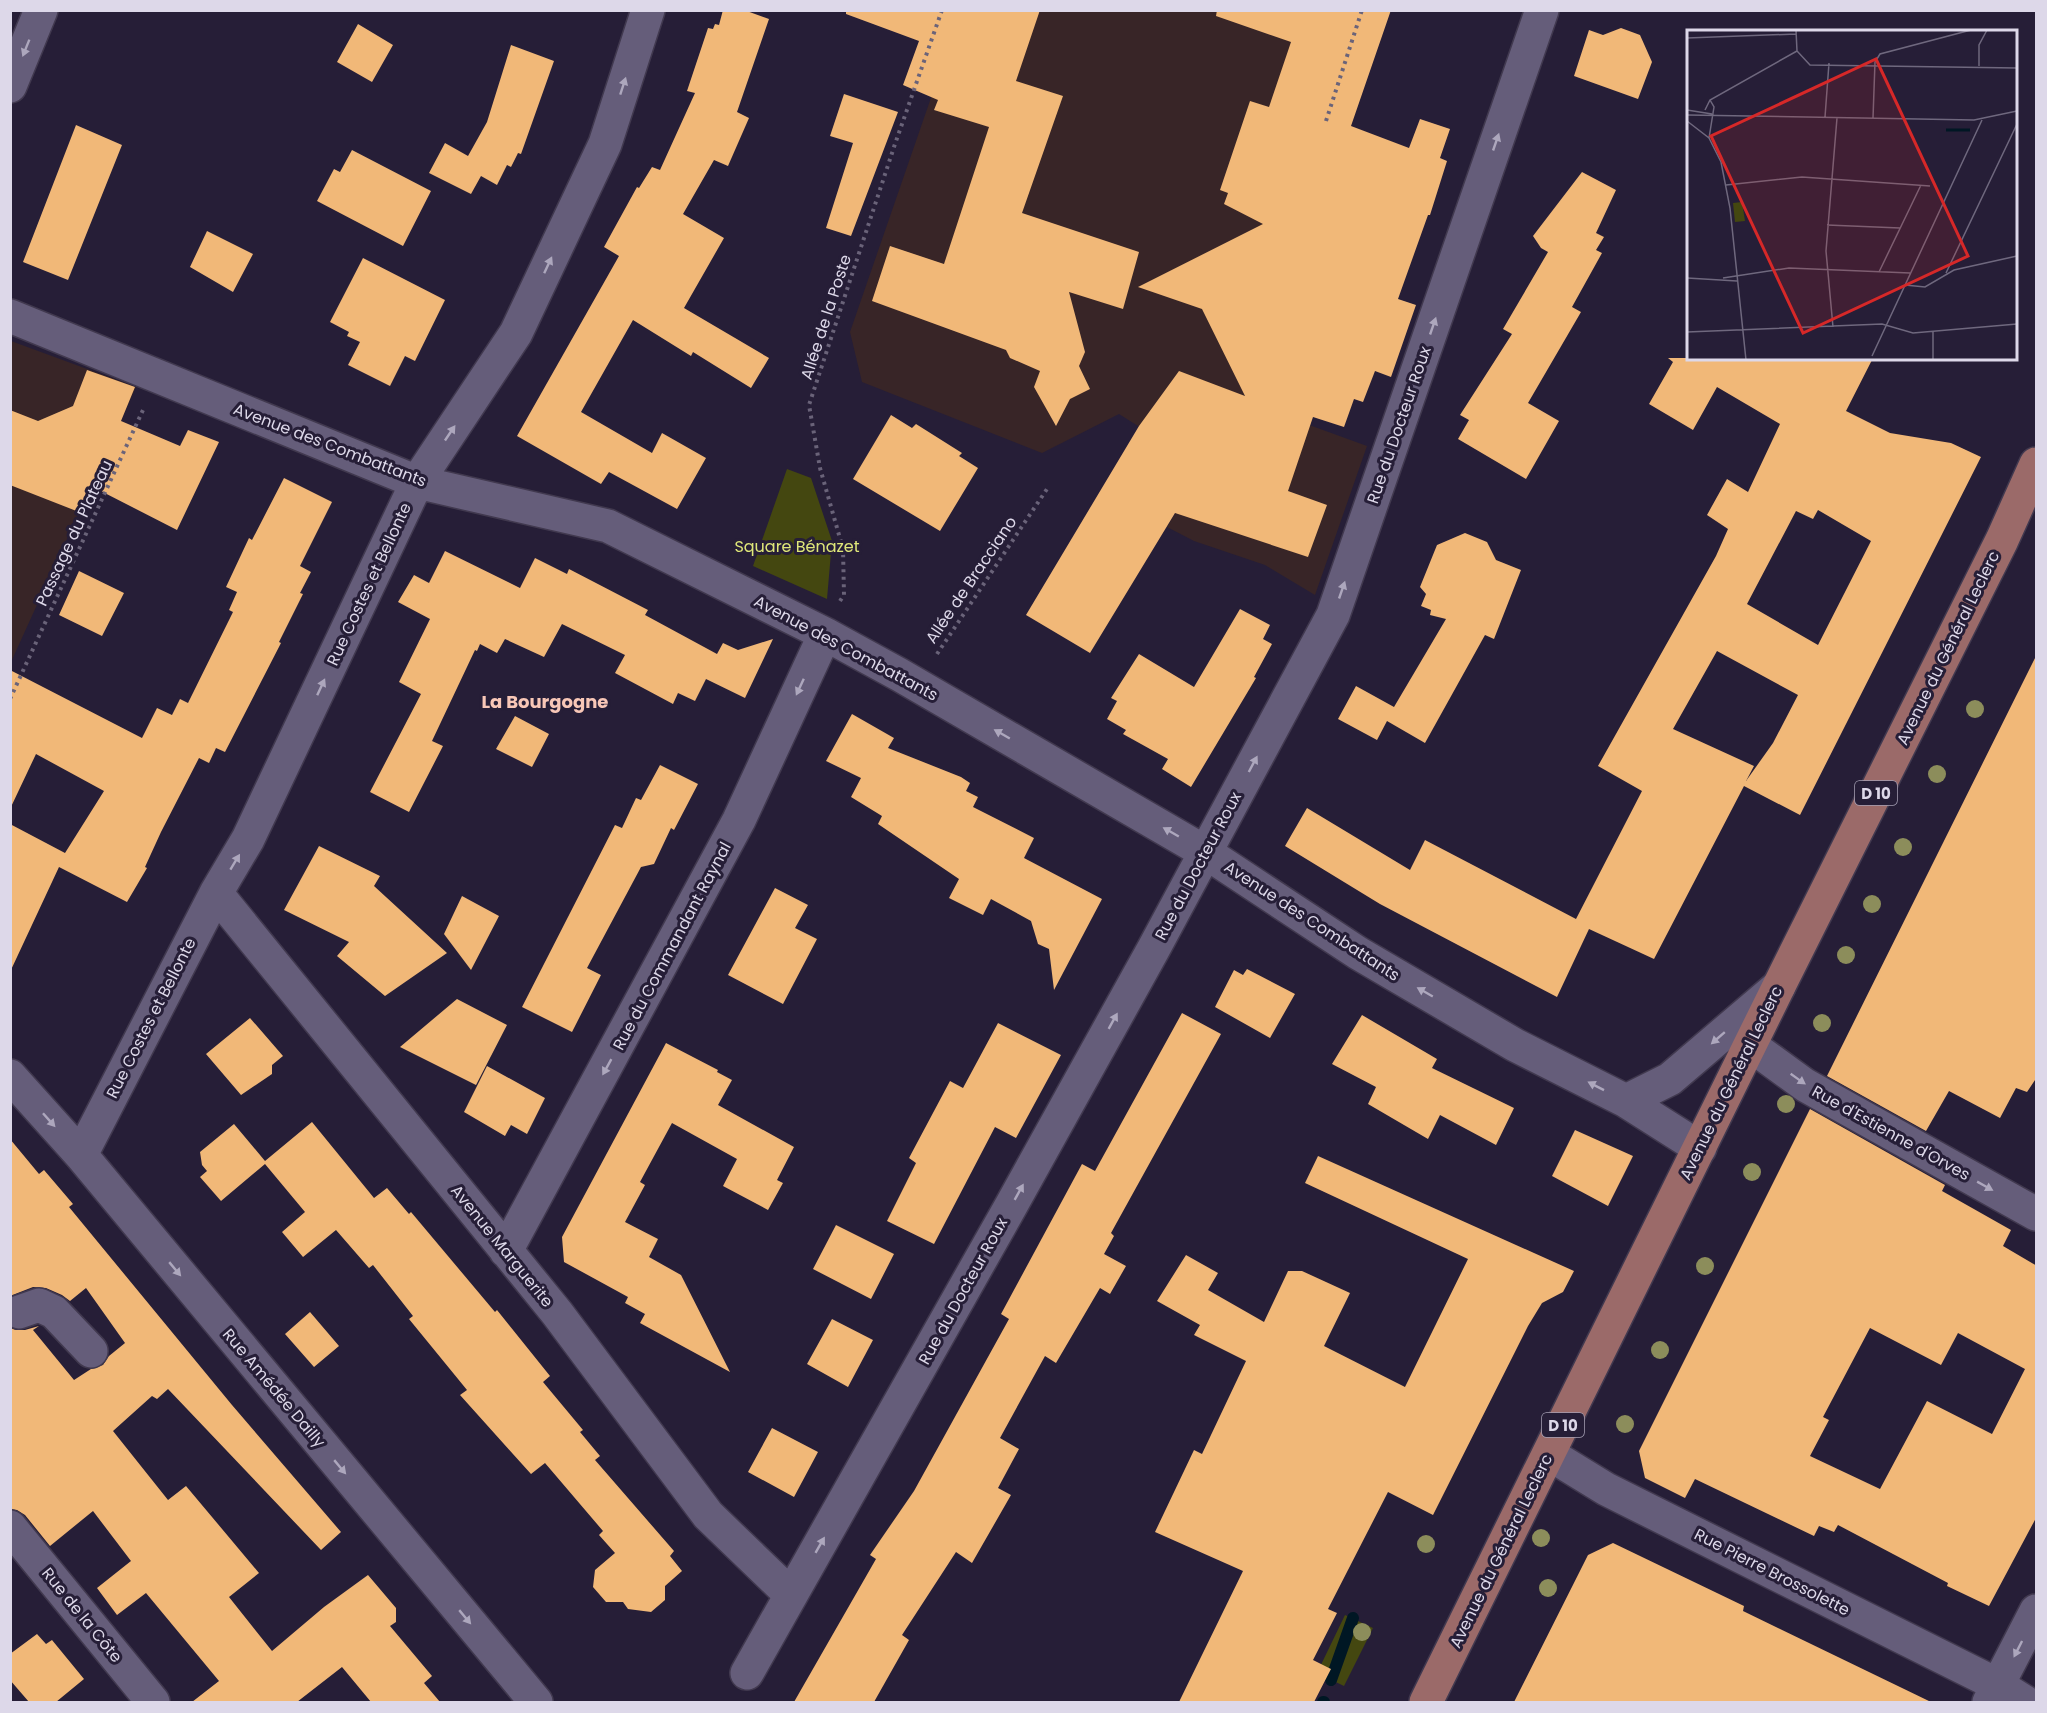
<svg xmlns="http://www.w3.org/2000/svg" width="2047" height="1713" viewBox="0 0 2047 1713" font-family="Poppins,sans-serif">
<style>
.education{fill:#382527}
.green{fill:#444710}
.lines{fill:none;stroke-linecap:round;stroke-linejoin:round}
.stream{stroke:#001724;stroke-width:12}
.building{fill:#f1b878;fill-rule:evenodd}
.minor-casing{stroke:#41394f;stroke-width:36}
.major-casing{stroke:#41394f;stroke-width:36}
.path{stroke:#6a6379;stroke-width:4;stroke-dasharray:3 4.5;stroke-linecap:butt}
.minor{stroke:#655d7a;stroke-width:33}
.major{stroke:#9b6a69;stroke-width:33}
.tree{fill:#8c8d5b}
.oneway{fill:#ada7bd}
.labels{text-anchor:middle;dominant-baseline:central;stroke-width:6;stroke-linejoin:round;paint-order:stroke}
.shield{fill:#261e37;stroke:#a6a0b4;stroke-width:1.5}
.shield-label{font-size:15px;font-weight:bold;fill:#ddd8e9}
.street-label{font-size:16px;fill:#ddd8e9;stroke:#261e37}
.park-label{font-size:16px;fill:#dfe779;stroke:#261e37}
.neighbourhood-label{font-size:18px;font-weight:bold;fill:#f8c7b7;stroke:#261e37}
.inset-river{fill:none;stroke:#001724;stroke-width:3}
.inset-road{fill:none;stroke:#6f687e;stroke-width:1.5}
.view{fill:#d62828;fill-opacity:0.15;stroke:#d62828;stroke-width:3}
.inset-edge{fill:none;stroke:#ddd8e9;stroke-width:3}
</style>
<rect width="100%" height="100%" fill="#261e37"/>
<!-- education -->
<path class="education" d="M961,11h415l-133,390 124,45 -52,149 -50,-30 -71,-24 -27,-14 36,-60 -84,-53 -77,39 -180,-71 -12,-50z
M11,341l125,46 -125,275z"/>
<!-- green -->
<path class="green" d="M787,469l24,9 21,63 -5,58 -74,-33z
M1345,1615l28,13 -29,58 -27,-13z"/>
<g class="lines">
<!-- stream -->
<path class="stream" d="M1331,1680l22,-62
M1323,1702h1"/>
</g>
<!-- building -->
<path class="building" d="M723,10h21l25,9 -32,93 12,6 -21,48 -14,-6 -31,54 41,24 -40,70 85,50 -18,30 -58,-36 -2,4 -58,-36 -52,92 71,41 10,-20 44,25 -29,51 -68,-37 -8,12 -84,-48 102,-180 -15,-9 33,-60 2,1 13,-21 8,3 35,-77 -8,-2 21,-63 5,1 2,-5 4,1z
M846,10h194l-24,71 47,15 -41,117 117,39 -16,57 -54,-17 16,60 -6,14 11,23 -20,10 -14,27 -22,-39 6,-16 -30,-13 -4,-8 -134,-49 18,-55 54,18 45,-137 -55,-17 4,-10 -35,-15 16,-44 -73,-27z
M1217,10h174l-40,116 58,22 11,-29 30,10 -10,29 7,3 -17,54h-2l-30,84 18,6 -25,72 -16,-6 -12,31 -9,-3 -10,28 -31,-10 -25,74 39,14 -19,52 -133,-44 -85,140 -64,-38 113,-189 40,-55 66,25 -43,-87 -64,-22 125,-63 -39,-20 4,-11 -8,-3 30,-89 19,6 22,-65 -75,-26z
M358,24l35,21 -21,37 -35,-20z
M1621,28l19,7 12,27 -14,37 -64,-23 15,-46 14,5z
M511,45l43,16 -33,93 -3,-1 -7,14 -4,-2 -10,20 -16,-9 -10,18 -42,-21 16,-30 23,13 19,-34z
M844,94l54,18 -47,124 -25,-8 27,-85 -23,-7z
M76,125l46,20 -54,135 -45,-18z
M352,150l79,41 -28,55 -86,-45 17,-32 6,3z
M1582,172l34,18 -20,43 8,4 -8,13 6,3 -30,54 9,5 -53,91 31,18 -33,58 -68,-40 11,-19 -9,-5 52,-81 -9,-5 45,-77 -7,-4 -8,-12z
M207,231l46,23 -20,38 -43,-25z
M363,258l82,42 -30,61 -10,-5 -15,30 -42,-21 12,-23 -13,-6 2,-4 -19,-10z
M1668,358h205l-27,53 44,22 61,10 30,14 -181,358 -56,-29 -90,173 -65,-30 -32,68 -177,-93 -95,-58 22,-38 103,62 15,-30 151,79 66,-128 -44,-25 118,-210 12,-27 -21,-14 20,-36 21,13 32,-68 -63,-37 -24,43 -44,-26 24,-42zM1818,510l53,31 -53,104 -71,-41 49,-93 17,8zM1717,651l81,44 -25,48 -27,38 8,-15 -81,-37z
M87,370l48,17 -14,34 59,25 8,-16 31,12 -42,88 -86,-44 -12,26 -69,-27v-75l28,11 35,-15z
M891,415l21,13 4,-4 46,29 -3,3 19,12 -38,63 -87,-52z
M284,478l48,24 -32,64 11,6 -11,21 3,1 -24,48 2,1 -56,109 -9,-4 -7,15 -10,-5 -38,74 -16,35 2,1 -20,34 -68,-35 -49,105v-148l55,29 39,-62 -68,-37 -26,55v-139l132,68 15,-30 15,7 8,-16 8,4 45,-91 -4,-2 8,-18 -11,-5 23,-49 3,2z
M1465,533l22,9 9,18 25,10 -27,69 -9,-4 -60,108 -38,-22 -10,19 -39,-21 18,-33 38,21 52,-88 -16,-4 1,-5 -10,-4 5,-12 -6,-7 17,-42z
M445,551l75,37 15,-30 32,16 2,-5 79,41 -3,5 72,39 6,-11 15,7 35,-11 -28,59 -39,-19 -11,22 -17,-8 -5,11 -58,-31 10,-18 -63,-31 -18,33 -39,-18 -8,14 -17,-9 -3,7 -2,-1 -43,91 11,5 -34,66 -39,-20 51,-98 -22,-12 31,-63 -32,-17 16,-27 15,8z
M79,571l45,22 -22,43 -43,-21z
M1240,609l30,16 -7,14 9,5 -18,33 2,1 -65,109 -29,-18 6,-10 -45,-25 3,-4 -19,-11 10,-18 -6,-3 28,-44 55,33z
M2037,654v423l-10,15 -11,-4 -16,30 -51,-27 -23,40 -99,-55z
M852,714l42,24 -6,10 73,29 9,6 -4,8 12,6 -5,10 61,31 -10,20 78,41 -48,91 -5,-41 -11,-5 -7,-23 -40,-22 -8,16 -34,-17 10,-19 -81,-55 4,-8 -31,-19 10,-19 -35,-17z
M515,716l34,18 -17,33 -36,-18z
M660,765l38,19 -24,46 -3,-2 -17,36 -13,3 -54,101 14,7 -29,57 -50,-25 93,-182 7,3 14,-30 5,2z
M319,846l61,30 -6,10 73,67 -62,43 -48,-40 12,-14 -65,-32z
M775,888l33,17 -13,23 22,11 -34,65 -55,-29z
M462,896l37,20 -28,54 -27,-36z
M1247,969l48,25 -25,44 -55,-31 19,-37 9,5z
M457,999l50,26 -31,60 -76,-38z
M1182,1013l39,21 -110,199 3,3 -10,18 22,12 -16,28 -10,-6 -44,75 -11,-7 -45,82 19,11 -21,39 13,7 -39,68 -16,-11 -54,83 7,5 -35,62h-80l82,-143 -6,-4 44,-64 95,-172 -8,-5 81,-150 13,7z
M1362,1015l75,44 -5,9 82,40 -18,37 -56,-30 -12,24 -60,-35 8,-17 -44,-23z
M250,1018l33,38 -11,9v9l-31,21 -35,-41z
M998,1023l63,32 -45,83 -21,-11 -61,117 -47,-23 29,-58 -7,-5 41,-77 13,7z
M666,1043l52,27 -1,2 15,8 -14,25 76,42 -17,33 6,3 -15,27 -45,-24 14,-27 -65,-36 -32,59 5,3 -20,37 33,17 -9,18 32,18 49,97 -90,-49 5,-9 -20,-11 3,-6 -64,-35 -2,-25z
M487,1066l58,32 -18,36 -16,-9 -6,11 -41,-24z
M1810,1109l135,76 -3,6 69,39 -8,16 34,20v250l-48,90 -42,-20 1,-3 -110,-58 -4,7 -15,-6 -5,10 -119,-57 -10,19 -40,-20 -6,-27zM1870,1328l71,37 17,-32 67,36 -33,65 -65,-33 -47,88 -70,-33 19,-36 -6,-3z
M312,1122l62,76 13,-10 22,26 2,-2 84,100 2,-2 53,66 -7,6 40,48 -3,2 20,24 -5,4 79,91 -4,5 12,15 -17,15v14l-14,12 -23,-3 -5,-7h-17l-13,-15 2,-17 20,-17 -16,-18 4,-4 -58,-68 -14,11 -71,-79 7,-5 -58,-71 4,-3 -40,-51 -4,3 -33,-38 -33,27 -21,-25 23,-20 -40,-48 -44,37 -21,-24 7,-6 -5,-6 -2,-13 34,-28 31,37z
M1575,1130l58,26 -25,50 -56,-30z
M10,1139l29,35 5,-4 29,34 -4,3 163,198 109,127 -20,18 -153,-161 -11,10 -5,-3 -39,35 55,69 18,-14 73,87 -30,24 43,54 52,-44 44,-32 28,33v14l-6,4 42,50 -8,7 16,19h-69l-29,-35 -45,35h-105l27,-21 -73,-88 -29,22 -20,-27 34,-27 -38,-50 -43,35 -25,-31 -8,-5 -7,-1v-181l6,2h9l14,-4 -6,4 41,50 17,-11 12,-4 6,-9 16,-13 -39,-55 -16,13 -8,-6 -16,-7 -13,-1 -23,9z
M1318,1156l256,115 -11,21 -21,11 -14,23 -95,189 -45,-23 -60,117 9,4 -24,47 18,9 -17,33h-135l64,-131 -88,-39 39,-82 8,4 44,-93 -52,-26 6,-10 -43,-24 29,-46 32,18 -10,17 56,32 24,-51h14l48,22 -26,53 81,41 63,-128 -163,-76z
M836,1225l58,29 -23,45 -58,-30z
M310,1312l29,34 -25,21 -29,-33z
M832,1319l41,21 -25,47 -41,-23z
M772,1428l46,24 -24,45 -46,-25z
M1613,1543l131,63 -1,5 188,91h-417l74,-147z
M37,1634l9,10 6,-4 32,39 -28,23h-27l-19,-22v-26z"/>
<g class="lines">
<defs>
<path id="minor" d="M10,86l31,-76
M10,316l407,166 191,44 217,108 75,41 305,177 153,101 157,92 111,56 74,47
M216,893l341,420 151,202 83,80
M1750,1045l55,40 231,129
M10,1076l71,79 455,547
M1626,1101l44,-22 109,-93
M81,1155l135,-262 32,-54 169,-357 99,-149 89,-189 43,-134
M506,1251l233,-431 86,-186
M19,1312l20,-7 15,7 37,39
M1549,1454l57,35 392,196 27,17
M10,1527l143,175
M747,1673l265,-469 142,-256 179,-333 209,-605
M1989,1702l47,-91"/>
<path id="major" d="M1426,1702l353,-716 223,-446 34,-76"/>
</defs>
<!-- minor casing -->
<use href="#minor" class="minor-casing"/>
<!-- major casing -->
<use href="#major" class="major-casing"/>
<!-- path -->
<path class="path" d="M1326,121l36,-111
M840,601l4,-6 -1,-46 -23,-81 -11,-63 86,-261 47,-134
M937,654l110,-165
M10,699l133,-289"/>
<!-- minor -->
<use href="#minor" class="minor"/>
<!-- major -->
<use href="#major" class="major"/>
</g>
<!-- trees -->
<g class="tree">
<circle cx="1975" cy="709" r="9"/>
<circle cx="1937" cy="774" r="9"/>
<circle cx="1903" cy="847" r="9"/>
<circle cx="1872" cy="904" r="9"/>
<circle cx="1846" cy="955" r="9"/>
<circle cx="1822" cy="1023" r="9"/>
<circle cx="1786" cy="1104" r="9"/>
<circle cx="1752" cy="1172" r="9"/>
<circle cx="1705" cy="1266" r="9"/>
<circle cx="1660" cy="1350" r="9"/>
<circle cx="1625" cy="1424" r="9"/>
<circle cx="1541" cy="1538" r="9"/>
<circle cx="1426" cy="1544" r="9"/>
<circle cx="1548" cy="1588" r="9"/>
<circle cx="1362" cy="1632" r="9"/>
</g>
<!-- one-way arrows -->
<defs><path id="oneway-solid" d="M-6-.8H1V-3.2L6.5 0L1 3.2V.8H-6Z" transform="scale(1.5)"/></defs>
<g class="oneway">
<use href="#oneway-solid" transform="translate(26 48) rotate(112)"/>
<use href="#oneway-solid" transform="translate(623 86) rotate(-72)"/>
<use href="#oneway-solid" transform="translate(1496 142) rotate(-71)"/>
<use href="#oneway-solid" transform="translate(548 265) rotate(-65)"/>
<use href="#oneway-solid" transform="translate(1433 326) rotate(-71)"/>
<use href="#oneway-solid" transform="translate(450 433) rotate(-56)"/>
<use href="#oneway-solid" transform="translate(1342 590) rotate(-71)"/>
<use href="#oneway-solid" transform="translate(321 687) rotate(-65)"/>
<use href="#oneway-solid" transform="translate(800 687) rotate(115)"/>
<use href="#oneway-solid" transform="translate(1002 734) rotate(-150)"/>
<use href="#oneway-solid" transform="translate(1253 764) rotate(-62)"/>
<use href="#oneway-solid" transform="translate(1171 832) rotate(-150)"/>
<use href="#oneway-solid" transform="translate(235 862) rotate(-59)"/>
<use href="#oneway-solid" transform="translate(1425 992) rotate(-150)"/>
<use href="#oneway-solid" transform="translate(1113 1021) rotate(-61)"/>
<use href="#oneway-solid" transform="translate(1718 1038) rotate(139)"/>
<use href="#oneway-solid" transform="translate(607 1067) rotate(119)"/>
<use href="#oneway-solid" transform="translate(1798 1079) rotate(35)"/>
<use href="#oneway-solid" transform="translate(1596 1086) rotate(-153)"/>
<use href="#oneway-solid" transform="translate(49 1120) rotate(48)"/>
<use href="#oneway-solid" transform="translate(1985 1186) rotate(29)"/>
<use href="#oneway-solid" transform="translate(1019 1192) rotate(-61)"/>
<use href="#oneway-solid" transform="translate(175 1269) rotate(50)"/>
<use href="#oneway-solid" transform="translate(340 1467) rotate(50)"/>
<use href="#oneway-solid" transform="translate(820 1545) rotate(-60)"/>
<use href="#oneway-solid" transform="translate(465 1617) rotate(50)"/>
<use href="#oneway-solid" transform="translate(2018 1649) rotate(117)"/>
</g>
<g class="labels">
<!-- shield labels -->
<g class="shield">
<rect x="1855" y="781" width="42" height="24" rx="4.5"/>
<rect x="1542" y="1413" width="42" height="24" rx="4.5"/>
</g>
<g class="shield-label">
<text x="1876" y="793">D 10</text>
<text x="1563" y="1425">D 10</text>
</g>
<!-- street labels -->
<g class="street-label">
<text transform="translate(826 317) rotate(-72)">Allée de la Poste</text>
<text transform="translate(1399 425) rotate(-71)">Rue du Docteur Roux</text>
<text transform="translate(330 445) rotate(21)">Avenue des Combattants</text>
<text transform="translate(74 533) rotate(-65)">Passage du Plateau</text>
<text transform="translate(971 580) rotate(-56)">Allée de Bracciano</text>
<text transform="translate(369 584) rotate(-65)">Rue Costes et Bellonte</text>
<text transform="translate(846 648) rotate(28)">Avenue des Combattants</text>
<text transform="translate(1948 648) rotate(-64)">Avenue du Général Leclerc</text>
<text transform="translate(1198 866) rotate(-62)">Rue du Docteur Roux</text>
<text transform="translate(1312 921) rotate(33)">Avenue des Combattants</text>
<text transform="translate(672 946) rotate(-62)">Rue du Commandant Raynal</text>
<text transform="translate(151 1018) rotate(-63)">Rue Costes et Bellonte</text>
<text transform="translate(1731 1083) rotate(-64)">Avenue du Général Leclerc</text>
<text transform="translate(1891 1133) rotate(29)">Rue d'Estienne d'Orves</text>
<text transform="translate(502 1246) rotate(51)">Avenue Marguerite</text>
<text transform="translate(963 1291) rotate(-61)">Rue du Docteur Roux</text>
<text transform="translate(274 1388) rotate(50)">Rue Amédée Dailly</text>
<text transform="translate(1501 1551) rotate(-64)">Avenue du Général Leclerc</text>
<text transform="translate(1772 1572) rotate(27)">Rue Pierre Brossolette</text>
<text transform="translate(82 1615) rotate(51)">Rue de la Côte</text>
</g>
<!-- park labels -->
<g class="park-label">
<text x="797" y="546">Square Bénazet</text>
</g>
<!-- neighbourhood labels -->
<g class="neighbourhood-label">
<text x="545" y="701">La Bourgogne</text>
</g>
</g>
<!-- overview -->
<g transform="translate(1687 30)">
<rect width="330" height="330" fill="#261e37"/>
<path d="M55,172l3,19 -10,1 -2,-19z" fill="#444710"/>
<path class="inset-river" d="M259,100h24"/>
<path class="inset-road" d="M109,0l1,21 13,14 207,3M0,8l109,-4M292,36v-21l8,-15M0,80l25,4M18,80l5,-10 87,-49M0,85l287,5 43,-9M138,87l4,-54M186,88l2,-56 5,-8 91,-24M0,91l22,17 12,24 9,46 16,152M22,108l5,-31 -4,-7M39,155l76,-8 128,9M140,195l73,3M192,242l42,-87M259,243l71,-149M0,248l50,3M36,248l66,-10 121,5M218,255l20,2 29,-17 63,-14M146,297l-7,-76 11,-133M0,302l195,-8 31,9 104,-9M246,302v27M185,326l110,-236"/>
<path class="view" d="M189,29l92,197 -165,77 -92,-197z"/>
<rect width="330" height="330" class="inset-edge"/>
</g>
<!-- border -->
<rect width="2047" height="1713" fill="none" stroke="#ddd8e9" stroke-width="24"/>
</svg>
